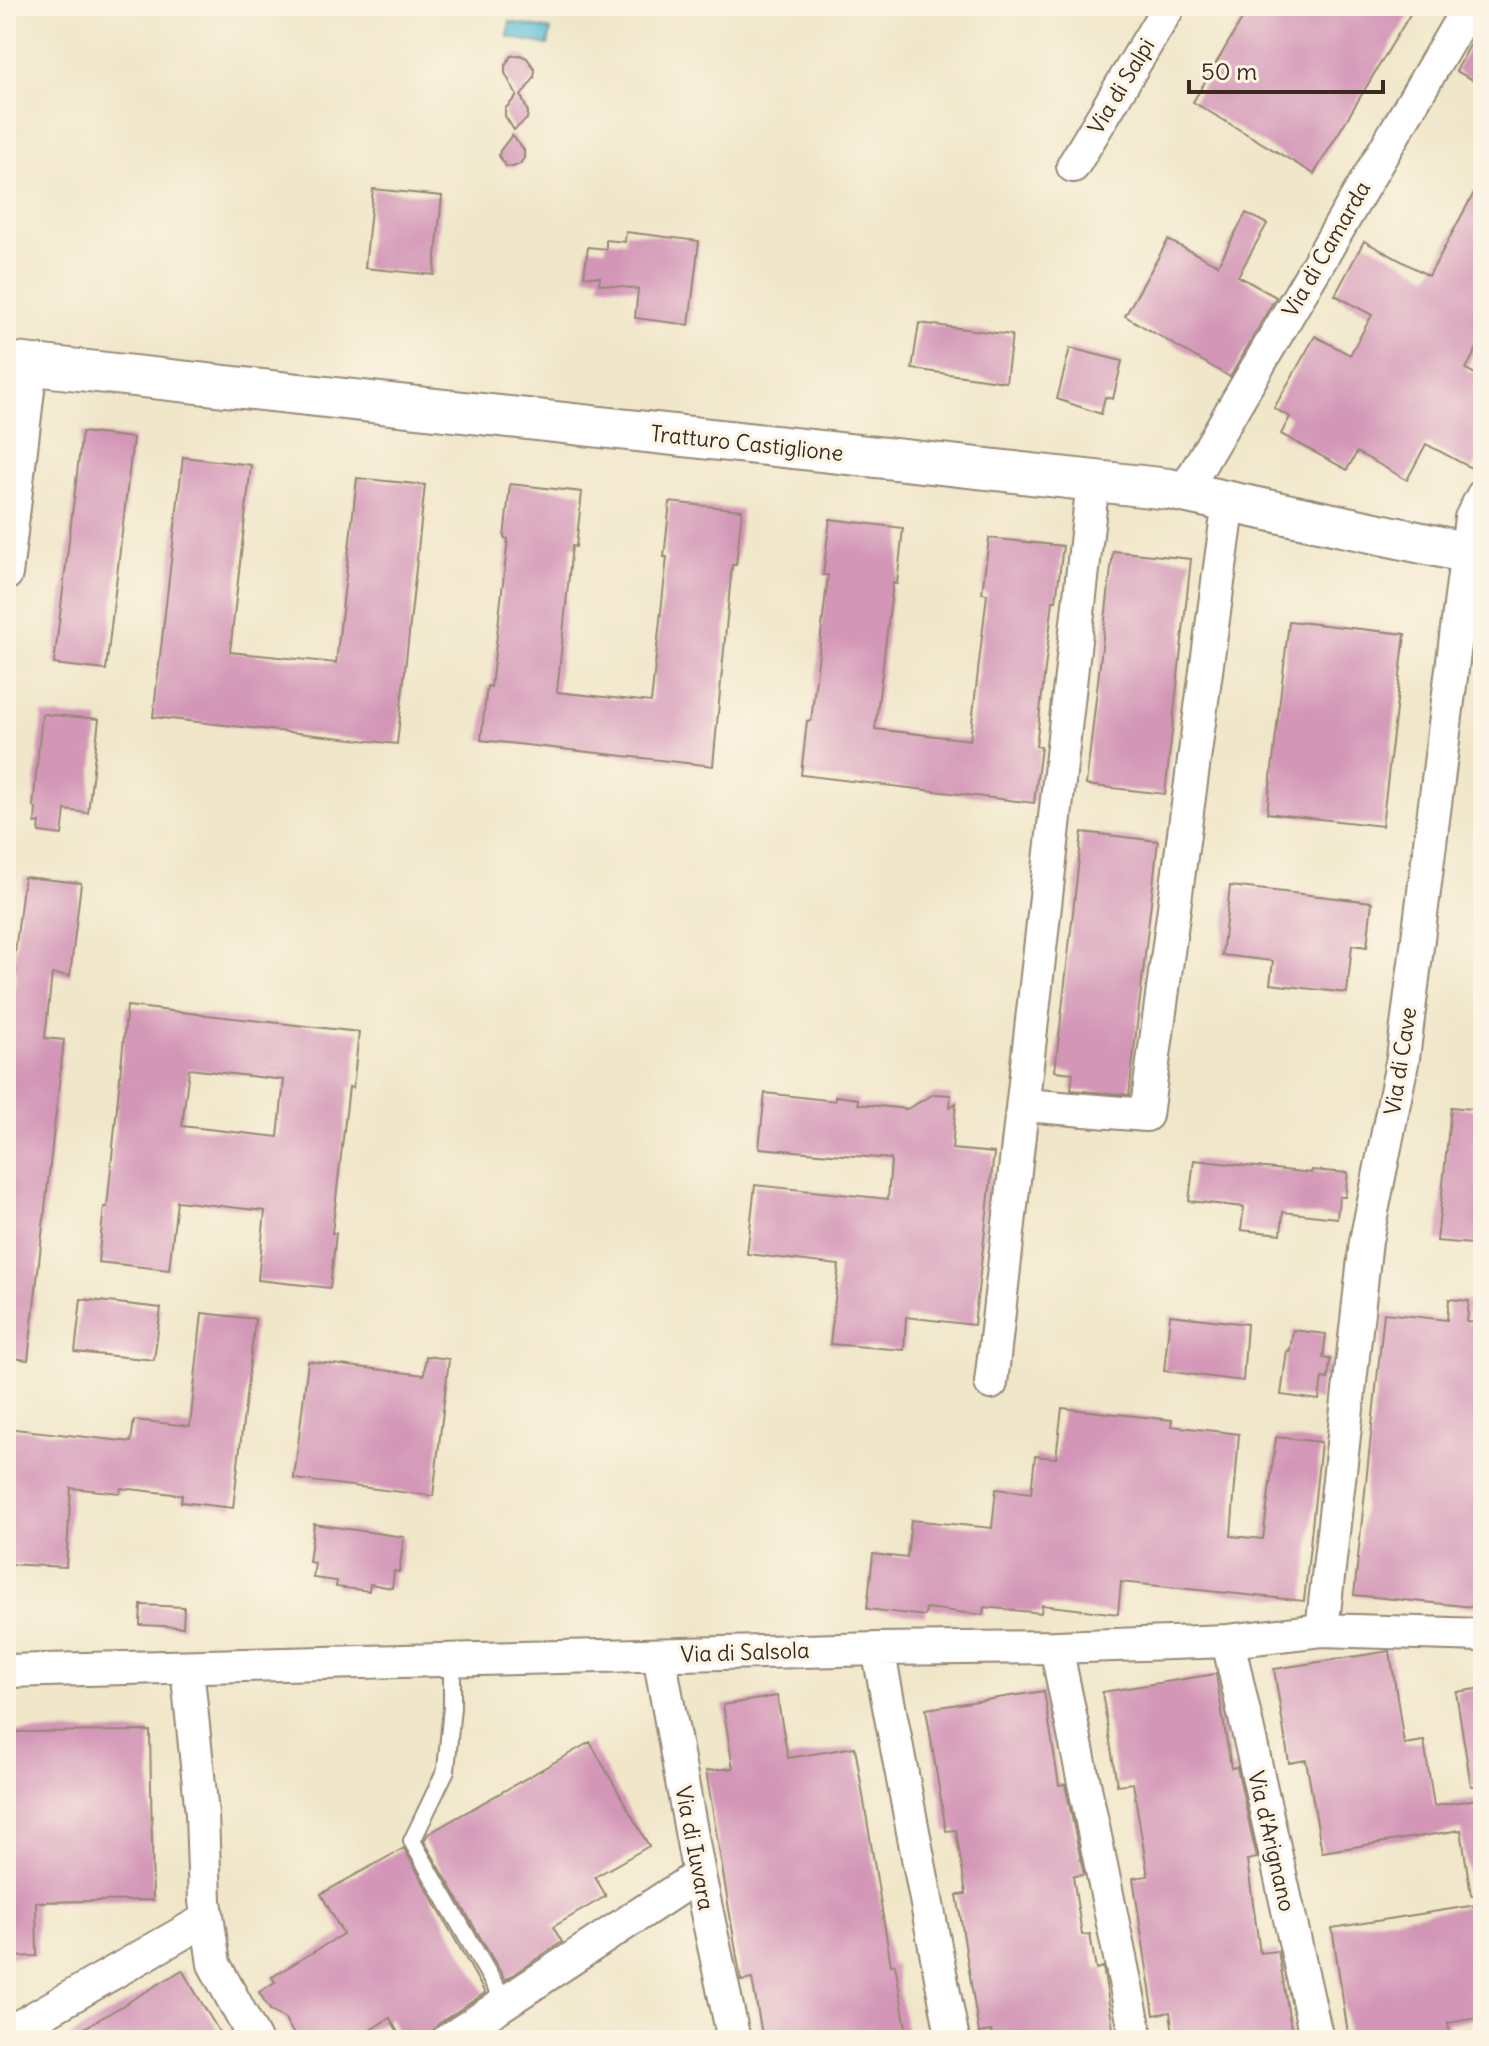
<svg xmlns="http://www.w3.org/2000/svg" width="1489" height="2046" viewBox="0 0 1489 2046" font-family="Delius,sans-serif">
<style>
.water{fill:#5cc0da;stroke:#4c757c;stroke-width:2}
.building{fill:#d396b7;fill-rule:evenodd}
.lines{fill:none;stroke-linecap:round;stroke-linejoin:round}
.service-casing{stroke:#968874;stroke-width:20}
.minor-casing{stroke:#968874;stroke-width:36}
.tertiary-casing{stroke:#968874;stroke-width:44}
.service{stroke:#fff;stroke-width:16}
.minor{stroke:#fff;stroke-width:32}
.tertiary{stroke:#fff;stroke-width:40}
.labels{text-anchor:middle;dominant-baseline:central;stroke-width:7;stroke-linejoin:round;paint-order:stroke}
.street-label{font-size:22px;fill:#3b2a1e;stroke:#fcf5e5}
</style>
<rect width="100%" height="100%" fill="#fcf5e5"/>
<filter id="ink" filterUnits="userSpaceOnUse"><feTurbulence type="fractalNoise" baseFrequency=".0125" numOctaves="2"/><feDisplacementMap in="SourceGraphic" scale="16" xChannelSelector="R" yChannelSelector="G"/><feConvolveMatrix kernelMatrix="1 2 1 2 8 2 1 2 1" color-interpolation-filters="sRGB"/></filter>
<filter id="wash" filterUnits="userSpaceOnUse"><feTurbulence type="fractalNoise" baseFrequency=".006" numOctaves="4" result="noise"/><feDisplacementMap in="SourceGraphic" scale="32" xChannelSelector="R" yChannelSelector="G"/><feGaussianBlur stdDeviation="1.8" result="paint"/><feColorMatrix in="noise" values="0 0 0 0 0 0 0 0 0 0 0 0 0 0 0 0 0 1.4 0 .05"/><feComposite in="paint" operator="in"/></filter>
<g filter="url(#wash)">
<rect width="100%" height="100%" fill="#f0e6c9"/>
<!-- water -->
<path class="water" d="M510,22l41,8 -3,15 -40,-8z"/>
<g id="blocks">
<!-- building -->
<path class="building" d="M1250,6h165l-101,168 -121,-72z
M1483,21v64l-27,-14z
M520,55l7,3 8,12 -1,8 -13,18 7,16 -1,7 -13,11 -9,-14v-7l12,-13 -12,-23v-7l6,-10z
M512,135l12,15v8l-4,6 -7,3 -7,-1 -7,-10 1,-5z
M1483,176v161l-17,32 17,9v73l-10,18 -47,-25 -19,36 -50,-28 -10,18 -66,-36 9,-17 -16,-9 41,-72 35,19 22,-40 -37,-20 29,-54 65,35z
M373,189l69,7 -8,79 -69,-7z
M1246,213l21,11 -29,52 38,21 -46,80 -105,-61 43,-76 50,25z
M626,232l73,9 -10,84 -54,-7 3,-29 -39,-5 1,-7 -16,-1 4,-29 18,2v-9l19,2z
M919,323l93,12 -6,47 -94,-13z
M1070,348l52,13 -9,38 -8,-2 -4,17 -44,-15z
M82,432l51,6 -27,232 -52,-6z
M183,457l68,8 -21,187 106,11 21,-185 68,7 -28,259 -244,-27z
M510,484l72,8 -6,55 -4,-1 -15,146 94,10 16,-145h-3l6,-55 72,8 -6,55h-4l-19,201 -232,-26 6,-54 4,1 17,-148 -4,-1z
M830,519l73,9 -6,56 -4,-1 -18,146 95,11 17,-146 -5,-1 7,-55 74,8 -7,55h-3l-17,145 5,1 -7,56 -233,-28 6,-54h4l17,-146h-5z
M1113,551l78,8 -26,235 -79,-9z
M1289,621l116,13 -23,192 -115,-13z
M42,714l57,5 -11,94 -23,-3 -3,25 -23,-3 1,-10 -5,1 1,-15 -3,-1z
M1082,832l76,9 -29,254 -58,-5 2,-17 -18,-2z
M24,877l57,6 -11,93 -18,-2 -7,64 19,2 -36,320 -22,-3v-265l9,-76 -4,-1 5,-45h-3z
M1230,886l142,16 -5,45 -15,-2 -5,48 -77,-9 3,-23 -51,-6z
M127,1006l232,26 -6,56 -4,-1 -17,146h4l-6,55 -72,-8 7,-69 -88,-10 -8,69 -71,-8 6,-55h3zM189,1069l95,11 -6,57 -96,-11z
M765,1093l70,8v-5l23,3v5l49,5 27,-15 17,1 -1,12 6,-4 -4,46 42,4 -20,172 -68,-8 -2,33 -74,-6 9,-79 -92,-11 8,-69 133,14 3,-40 -132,-11z
M1451,1107l32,3v135l-46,-4z
M1194,1160l117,13 1,-3 36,3 -3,24h-6l-2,21 -54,-6 -2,22 -40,-4 3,-23 -55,-6z
M81,1299l80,9 -7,52 -79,-8z
M1449,1299l20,2 -2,21 16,1v285l-129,-13 30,-282 63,7z
M202,1313l53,6 -22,189 -52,-6 1,-7 -61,-7 -1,5 -49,-5 -5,79 -60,-3 6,-83 -6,-1v-52l125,14 3,-22 56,6z
M1170,1315l77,9 -4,57 -79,-10z
M1293,1330l33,4 -3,24 7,1 -2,20 -6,-1 -3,22 -38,-5 6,-45 3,1z
M426,1356l23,3 -16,137 -139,-17 14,-118 116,14z
M1062,1408l110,12 -1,6 68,8 -8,102 32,3 13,-102 45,5 -17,159 -183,-19 -3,32 -76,-9 -1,8 -57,-6 -1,8 -57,-7 -1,8 -58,-7 6,-55 34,4 4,-38 81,8 4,-39 35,4 4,-37 21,2z
M314,1524l90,13 -5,35 -5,-1 -2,17 -22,-4 -1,7 -33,-4 1,-6 -24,-3 2,-15 -6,-1z
M141,1605l43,2 -1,20 -43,-2z
M1390,1651l14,93 20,-3 10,65 49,-8v96l-12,1 -10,-65 -139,22 -16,-92 -17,3 -15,-94z
M1216,1674l15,94 6,-1 20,91 -10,2 13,93 18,-2 15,89h-119l-4,-28 -16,3 -21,-137 15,-2 -15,-93 -16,2 -15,-93z
M1483,1688v97l-12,1 -15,-94z
M1044,1691l15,94 6,-1 19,91 -11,1 9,59 8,-1 6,35 7,-2 12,73h-122l-2,-9 -12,2 -22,-138 9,-1 -10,-64 -10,1 -20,-122z
M777,1696l11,62 67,-11 36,218 4,-1 13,76h-145l-11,-61 -11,2 -35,-210 27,-3 -10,-63z
M150,1731l3,169 -117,2 1,54 -31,1v-225z
M590,1742l59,104 -54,31 11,19 -53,31 9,15 -57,38 -81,-139 4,-7z
M404,1848l81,145 -47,31 -8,11 -9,5h-19l-12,-22 -37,22h-56l-12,-21 -15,-9 -11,-18 16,-10 -3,-5 71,-43 -22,-40z
M1483,1904v113l-35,6 3,17h-102l-17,-112z
M182,1970l42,70h-160l51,-30z"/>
</g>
</g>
<g filter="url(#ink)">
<use href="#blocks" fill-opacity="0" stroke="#968874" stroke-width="2"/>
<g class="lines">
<defs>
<path id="service" d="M452,1661v46l-6,63 -34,71 93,162"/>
<path id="minor" d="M1073,166l96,-160
M1184,492l285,-486
M6,574l25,-209
M1024,1105l122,10 83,-614
M991,1383l102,-902
M1322,1630l44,-389 37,-183 68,-540 12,-23
M1228,1641l89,399
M1056,1647l81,393
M878,1649l75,391
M659,1655l40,220 35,165
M187,1667l15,147 3,87 9,63 41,76
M6,1671l872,-22 178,-2 172,-6 94,-11 161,5
M6,2034l201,-115
M448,2040l251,-165"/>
<path id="tertiary" d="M6,362l1163,127 314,67"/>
</defs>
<!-- service casing -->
<use href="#service" class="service-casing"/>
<!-- minor casing -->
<use href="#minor" class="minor-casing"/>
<!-- tertiary casing -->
<use href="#tertiary" class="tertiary-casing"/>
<!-- service -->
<use href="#service" class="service"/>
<!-- minor -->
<use href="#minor" class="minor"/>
<!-- tertiary -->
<use href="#tertiary" class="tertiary"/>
</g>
</g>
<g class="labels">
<!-- street labels -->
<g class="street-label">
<text transform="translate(1121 86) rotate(-59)">Via di Salpi</text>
<text transform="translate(1326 249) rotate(-60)">Via di Camarda</text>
<text transform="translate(747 443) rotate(6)">Tratturo Castiglione</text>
<text transform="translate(1400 1061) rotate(-81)">Via di Cave</text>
<text transform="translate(745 1652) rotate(-2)">Via di Salsola</text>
<text transform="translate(1272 1841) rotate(77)">Via d'Arignano</text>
<text transform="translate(695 1848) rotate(79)">Via di Iuvara</text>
</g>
</g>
<!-- margin -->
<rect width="1489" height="2046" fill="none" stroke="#fcf5e5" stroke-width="32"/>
<!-- scale -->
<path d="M1189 80v12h194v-12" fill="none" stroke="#3b2a1e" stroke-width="4"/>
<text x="1201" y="80" font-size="24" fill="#3b2a1e" stroke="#fcf5e5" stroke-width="6" paint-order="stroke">50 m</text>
</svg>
